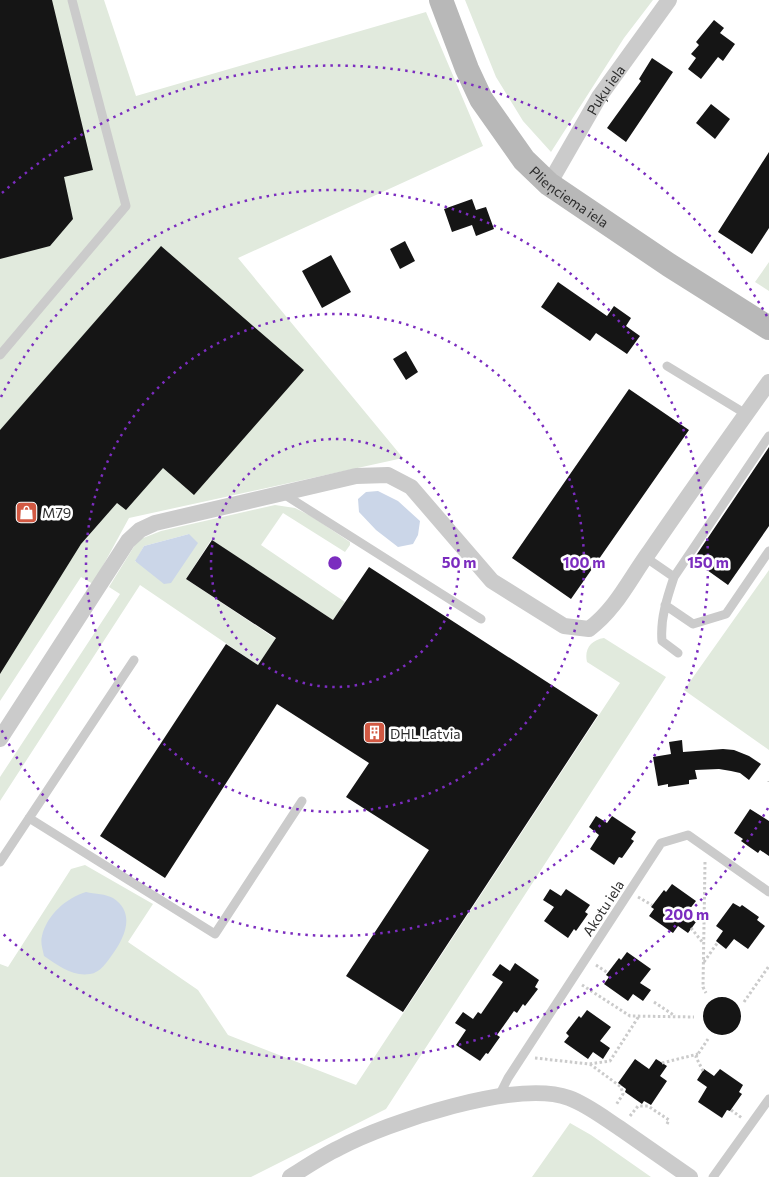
<svg xmlns="http://www.w3.org/2000/svg" width="769" height="1177" viewBox="0 0 769 1177" font-family="Commissioner,sans-serif">
<style>
.green{fill:#e1eadd;fill-rule:evenodd}
.water{fill:#cbd6e8}
.building{fill:#151515}
.lines{fill:none;stroke-linecap:round;stroke-linejoin:round}
.path{stroke:#cbcbcb;stroke-width:3;stroke-dasharray:2.5 2.5;stroke-linecap:butt}
.lane{stroke:#cbcbcb;stroke-width:9}
.street{stroke:#cbcbcb;stroke-width:16}
.secondary{stroke:#b8b8b8;stroke-width:24}
.ring{fill:none;stroke:#7b2cbf;stroke-width:2.5;stroke-dasharray:2.5 5}
.labels{text-anchor:middle;dominant-baseline:central;stroke-width:5;stroke-linejoin:round;paint-order:stroke}
.street-label{font-size:14px;fill:#2e2e2e;stroke:#fff}
.poi-label{font-size:14px;fill:#2e2e2e;stroke:#fff;text-anchor:start}
.centre{fill:#7b2cbf;stroke:#fff;stroke-width:2.5}
.ring-label{font-size:15px;text-anchor:middle;font-weight:bold;fill:#7b2cbf;stroke:#fff;stroke-width:5;stroke-linejoin:round;paint-order:stroke}
</style>
<rect width="100%" height="100%" fill="#fff"/>
<!-- green -->
<path class="green" d="M0,0h104l32,96 290,-84 57,134 -245,112 165,200 -274,60 -36,66 -12,-7 -81,124z
M465,0h188l-29,38 -73,114 -28,-31 -27,-44z
M769,262v29l-14,-9z
M275,505l20,3 16,8 39,26v3l-5,7 -62,-39 -22,32 84,57 -12,18 -122,-80 -25,39 90,60 -18,26 -118,-80 -140,216v-24l120,-183 -11,-7 29,-47 23,-9zM189,534l-54,28 9,-16z
M769,570v180l-85,-60z
M604,638l62,39 -280,432 -135,68h-251v-213l8,3 63,-98 14,-4 68,39 -25,38 70,48 30,45 128,50 264,-402 -33,-21c-3,-13 4,-22 17,-24z
M570,1123l21,12 60,42h-119z"/>
<!-- water -->
<path class="water" d="M378,491l20,10 22,20 -2,14 -5,9 -15,3 -22,-17 -17,-18 -1,-13 8,-7z
M189,534l9,9 -27,40 -7,1 -29,-23 9,-15z
M86,892c9,2 20,2 27,6 23,15 12,39 -1,57 -5,7 -12,18 -22,19 -17,3 -33,-9 -46,-18 -1,-6 -4,-13 -2,-20 5,-21 24,-38 44,-44z"/>
<!-- building -->
<path class="building" d="M0,0h52l41,170 -29,7 9,42 -23,27 -50,13z
M714,20l10,8 -4,5 15,11 -12,17 -5,-4 -17,22 -13,-10 8,-11 -5,-4 8,-9 -3,-3z
M652,58l21,14 -47,70 -19,-14 34,-47 -2,-2z
M711,104l19,15 -15,20 -19,-16z
M769,152v76l-17,26 -34,-22z
M472,199l4,11 10,-3 8,22 -18,7 -4,-11 -20,7 -8,-23z
M405,241l10,20 -15,8 -10,-20z
M161,246l143,124 -110,125 -31,-27 -37,42 -9,-7 -36,41 -81,130v-244z
M331,255l20,37 -29,16 -20,-37z
M558,282l49,34 7,-10 17,12 -5,8 14,10 -13,18 -31,-21 -6,8 -49,-34z
M406,351l12,21 -12,8 -13,-21z
M629,389l60,41 -118,169 -59,-41z
M769,447v79l-41,59 -35,-25z
M212,540l121,80 36,-53 229,148 -195,297 -57,-36 83,-126 -83,-53 23,-34 -92,-59 -112,174 -65,-42 126,-192 32,21 18,-27 -90,-59z
M682,740l1,12 40,-3 11,1 15,6 12,8 -12,16 -9,-7 -9,-2 -12,-2 -24,1 2,9 -8,1v4l-21,3v-3l-10,2 -5,-29 18,-3 -2,-12z
M750,809l19,12v35l-9,-6 -2,3 -10,-7 -7,-5 2,-2 -9,-6z
M596,816l11,7 5,-7 24,16 -5,7 3,2 -12,17 -3,-1 -5,8 -24,-16 9,-14 -10,-8z
M672,884l24,17 -11,14 11,7 -8,11 -10,-7 -5,7 -24,-17 5,-7 -3,-2 13,-17 2,2z
M550,889l11,7 5,-7 24,16 -5,7 3,2 -12,17 -2,-2 -6,9 -24,-17 10,-14 -11,-7z
M733,903l7,4 2,-2 17,12 -2,3 8,6 -17,23 -14,-10 -8,10 -10,-8 7,-10 -7,-5z
M627,952l24,17 -11,14 11,7 -8,11 -10,-7 -5,7 -24,-17 5,-7 -3,-2 13,-17 2,2z
M515,963l24,17 -4,7 3,2 -13,17 -2,-2 -6,9 -3,-2 -17,24 3,2 -5,7 -7,10 -2,-1 -6,8 -24,-16 10,-15 -11,-7 8,-11 10,7 5,-7 3,2 22,-32 -11,-7 8,-11 10,7z
M703 1016a19 19 0 1 1 38 0a19 19 0 1 1-38 0Z
M587,1010l24,17 -11,14 10,7 -7,11 -10,-7 -5,7 -24,-17 5,-6 -3,-3 13,-17 2,2z
M635,1059l14,10 7,-10 11,7 -7,10 7,5 -16,24 -7,-4 -2,3 -17,-12 1,-3 -8,-6z
M704,1069l10,7 6,-7 23,16 -4,7 3,2 -12,17 -3,-1 -5,8 -24,-16 9,-15 -10,-7z"/>
<g class="lines">
<!-- path -->
<path class="path" d="M769,781v1
M705,862l-2,125 3,6
M638,897l14,8
M691,928l12,15
M704,962l14,-20
M596,965l12,8
M582,985l48,31 64,1
M654,1002l21,14
M744,1002l25,-36
M535,1058l54,6 21,-3 29,-45
M662,1063l36,-9
M590,1064l31,23 2,7 -7,11
M703,1071l-7,-14 12,-18
M731,1110l11,8
M630,1116l8,-10h10l21,14 -2,4"/>
<!-- lane -->
<path class="lane" d="M0,355l126,-149 -54,-206
M667,366l79,48
M282,493l199,126
M645,557l29,20c-7,21 -14,42 -12,64l16,12
M674,577l95,-141
M665,605l28,19 33,-10 43,-63
M29,818l186,116 87,-133
M0,862l134,-202
M499,1096l9,-18 153,-235 27,-8 81,57
M713,1177l56,-78"/>
<!-- street -->
<g class="street">
<path id="s1" d="M549,184l50,-87 70,-97"/>
<path d="M0,739l128,-198 12,-11 15,-7 201,-47 32,-1 23,12 81,94 72,45 25,3c28,-21 41,-51 61,-78 39,-57 79,-113 119,-169"/>
<path d="M290,1177c16,-10 32,-21 49,-29 49,-26 178,-69 230,-50 19,7 35,20 52,31 23,16 46,32 69,48"/>
</g>
<!-- secondary -->
<path class="secondary" id="s2" d="M441,0l26,69 14,30 43,61 25,24 120,81 100,63"/>
</g>
<!-- distance rings -->
<g class="ring">
<circle cx="335" cy="563" r="124"/>
<circle cx="335" cy="563" r="249"/>
<path d="M1 397A373 373 0 1 1 1 729"/>
<path d="M768 808A498 498 0 0 1 2 933M2 193A498 498 0 0 1 768 318"/>
</g>
<!-- icons -->
<defs>
<symbol id="shop-square" viewBox="-11 -11 22 22"><rect x="-9" y="-9" width="18" height="18" rx="4" fill="#d25943" stroke="#fff"/><path d="M-5-2.5h2.3a2.7 3.5 0 0 1 5.4 0H5L5.5 6h-11ZM-1.5-2.5h3a1.5 2.3 0 0 0-3 0Z" fill="#fff"/></symbol>
<symbol id="building-square" viewBox="-11 -11 22 22"><rect x="-9" y="-9" width="18" height="18" rx="4" fill="#d25943" stroke="#fff"/><path d="M-4-6H4V6H1V3H-1V6H-4ZM-2.5-4.3h1.7v1.8h-1.7ZM.8-4.3h1.7v1.8H.8ZM-2.5-1h1.7V.8h-1.7ZM.8-1h1.7V.8H.8Z" fill="#fff"/></symbol>
</defs>
<g fill-rule="evenodd">
<use href="#shop-square" x="14" y="500" width="25" height="25"/>
<use href="#building-square" x="362" y="720" width="25" height="25"/>
</g>
<g class="labels">
<!-- street labels -->
<g class="street-label">
<text stroke="none"><textPath href="#s1" startOffset="110">Puķu iela</textPath></text>
<text stroke="none"><textPath href="#s2" startOffset="240">Plieņciema iela</textPath></text>
<text transform="translate(603 908) rotate(-57)">Akotu iela</text>
</g>
<!-- poi labels -->
<g class="poi-label">
<text x="42" y="512">M79</text>
<text x="390" y="733">DHL Latvia</text>
</g>
</g>
<circle cx="335" cy="563" r="8" class="centre"/>
<g class="ring-label">
<text x="459" y="568">50 m</text>
<text x="584" y="568">100 m</text>
<text x="708" y="568">150 m</text>
<text x="687" y="920">200 m</text>
</g>
</svg>
